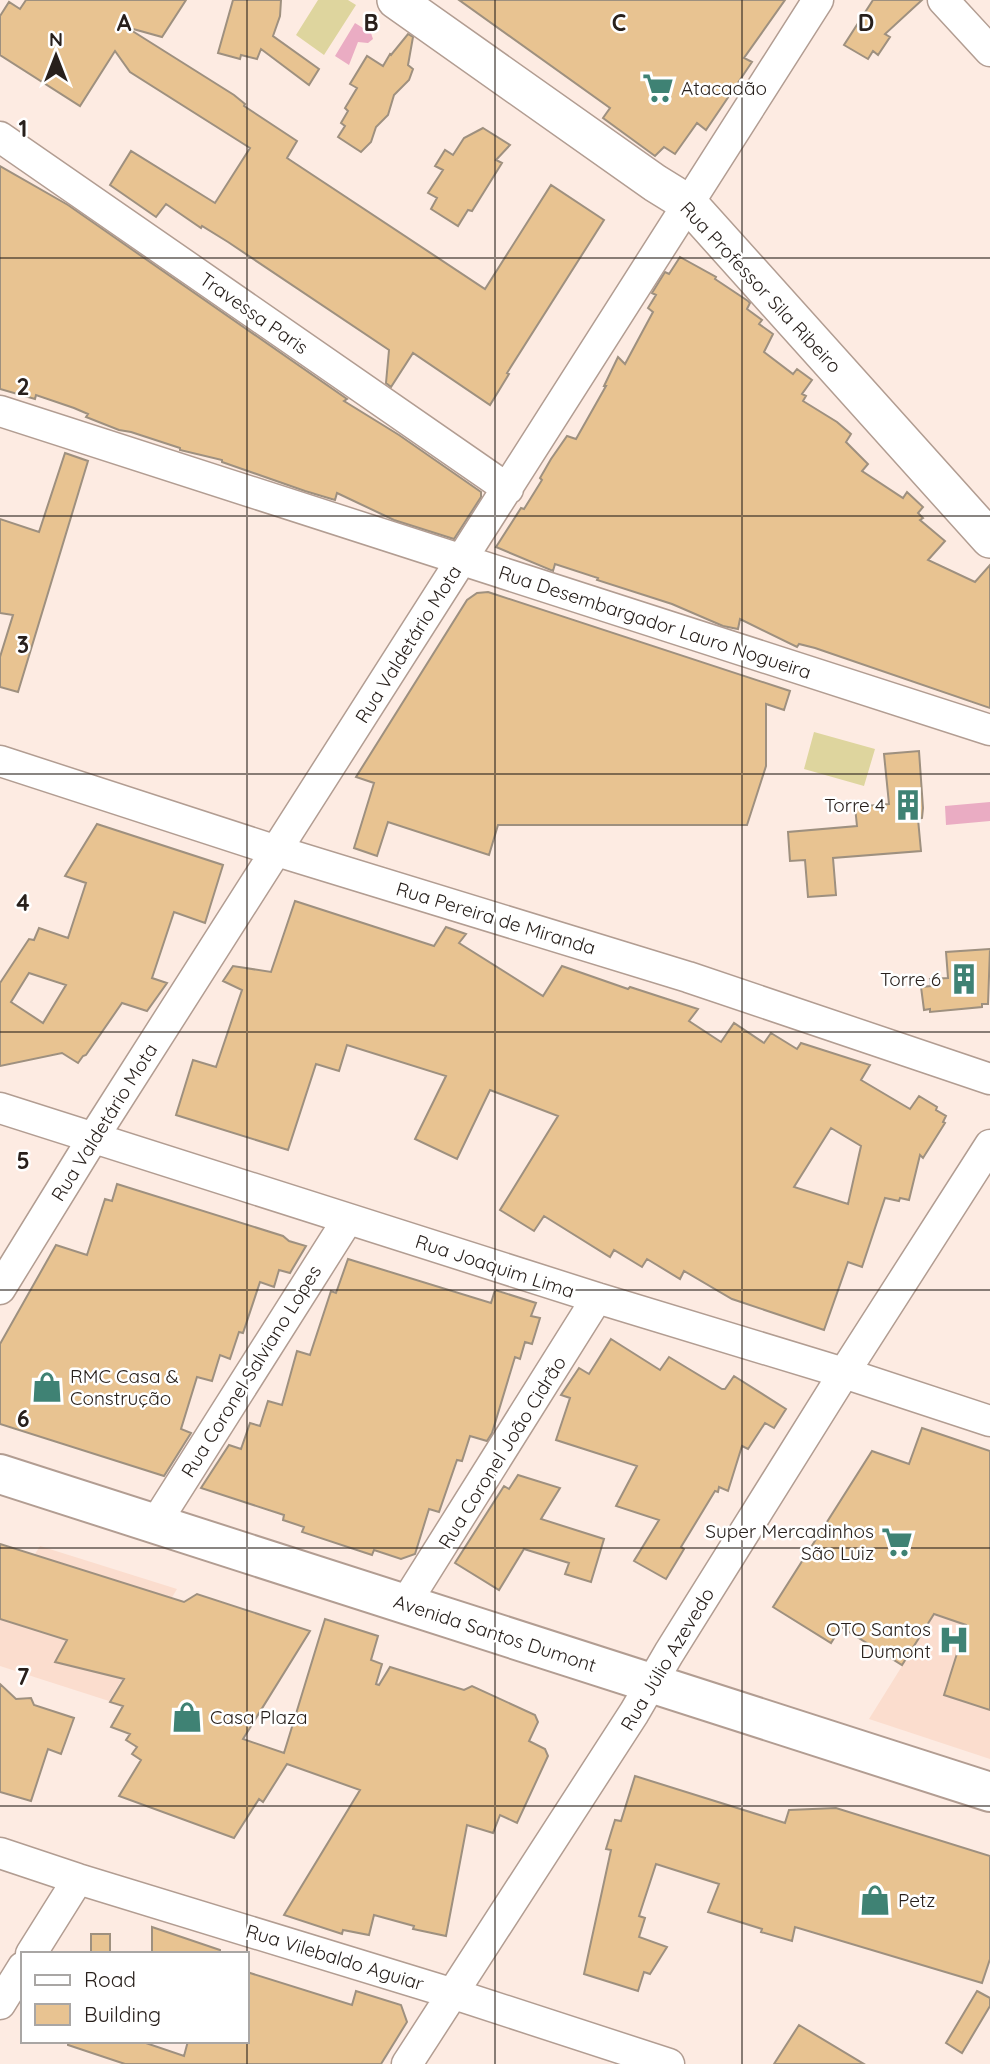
<svg xmlns="http://www.w3.org/2000/svg" width="990" height="2064" viewBox="0 0 990 2064" font-family="Quicksand,sans-serif">
<style>
.built{fill:#fbddce}
.green{fill:#ded59e}
.water{fill:#eaacc3}
.building{fill:#e8c391;stroke:#9e907f;stroke-width:2;fill-rule:evenodd}
.lines{fill:none;stroke-linecap:round;stroke-linejoin:round}
.minor-casing{stroke:#b29d92;stroke-width:33}
.tertiary-casing{stroke:#b29d92;stroke-width:40}
.primary-casing{stroke:#b29d92;stroke-width:42}
.minor{stroke:#fff;stroke-width:30}
.tertiary{stroke:#fff;stroke-width:37}
.primary{stroke:#fff;stroke-width:38}
.grid{fill:none;stroke:#28201c;stroke-width:2;stroke-opacity:0.55}
.labels{text-anchor:middle;dominant-baseline:central;stroke-width:5;stroke-linejoin:round;paint-order:stroke}
.poi-label{font-size:19px;fill:#28201c;stroke:#fff;text-anchor:start}
.street-label{font-size:19px;fill:#28201c;stroke:#fff}
.grid-label{font-size:23px;text-anchor:middle;font-weight:bold;fill:#28201c;stroke:#fff;stroke-width:5;stroke-linejoin:round;paint-order:stroke}
</style>
<rect width="100%" height="100%" fill="#fdebe2"/>
<!-- built -->
<path class="built" d="M990,1525v234l-121,-40z
M40,1546l137,43 -68,112 -109,-35v-57z"/>
<!-- green -->
<path class="green" d="M318,0h30l8,5 -32,50 -28,-20z
M814,732l61,17 -11,37 -60,-17z"/>
<!-- water -->
<path class="water" d="M355,23l16,10 2,6 -5,4 -10,-1 -9,23 -14,-9z
M990,802v19l-44,4 -1,-19z"/>
<!-- building -->
<path class="building" d="M26,0h160l-24,37 -36,-10 108,68 11,9 -1,2 53,35 -10,17 198,131 66,-104 53,35 -97,153 2,1 -19,31 -77,-52 -22,34 -5,-4 3,-33 -161,-108 -26,-16 -1,2 -35,-24 -10,13 -46,-32 21,-34 84,52 35,-55 -120,-76 -15,-21 -35,55 -80,-51v-39l9,-14 11,7z
M233,0h48l-1,16 -7,20 46,33 -10,16 -48,-36 -4,10 -16,-4 -1,4 -22,-6z
M459,0h326l-41,58 8,4 -46,68 -9,-7 -22,31 -11,-7 -9,9 -52,-38 7,-10z
M873,0h49l-37,34 5,3 -12,18 -5,-4 -5,8 -24,-14z
M408,34l5,3 -5,28 5,4 -4,11 -15,15 -6,20 -12,12 -5,15 -10,10 -23,-15 7,-11 -4,-3 7,-12 -3,-3 12,-20 -7,-4 17,-28 16,10 7,-12 1,1z
M483,128l27,17 -14,15 6,3 -30,48 -4,-1 -10,16 -27,-17 6,-11 -9,-5 15,-23 -8,-4 10,-16 8,5 11,-17z
M0,166l68,39 279,194 -3,2 55,34 82,57v5l-27,42 -60,-19 -57,-27 -2,7 -30,-9 -83,-29v-2l-42,-10v-2l-49,-16 -12,-2 -33,-13 2,-3 -14,-6 -38,-13 -1,4 -35,-10z
M680,257l36,20 -1,2 33,22 2,2 -3,6 15,11 -3,4 14,10 -9,18 29,22 4,-5 15,11 -10,14 4,2 -3,5 34,21 14,12 -5,8 22,22 -6,7 41,27 4,-6 16,15 -5,6 5,5 -3,2 25,21 -17,19 47,22 15,-17v143l-175,-60 -16,-4 -2,3 -57,-28 -2,10 -15,-3 -51,-22 -75,-24 1,-2 -43,-14 -2,7 -57,-24 25,-39 3,1 18,-29 -2,-2 11,-19 16,-23 9,3 30,-53h-2l14,-29 7,7 28,-52 -5,-4 8,-13 -4,-2 13,-21 4,2z
M65,453l23,8 -70,231 -18,-5v-30l13,-42 -13,-2v-94l39,13z
M488,592l302,99 -6,19 -18,-6v62l-19,59h-249l-9,30 -101,-33 -11,34 -23,-8 20,-65 -18,-6 111,-177 10,-7z
M919,751l4,57 -1,10 -4,1 3,32 -88,7 3,37 -28,2 -3,-37 -15,1 -2,-29 69,-6 -2,-19 34,-3 -5,-50z
M97,824l126,41 -18,58 -31,-11 -22,66 15,5 -20,28 -25,-8 -36,52 -3,1 -5,7 -16,-10 -62,13v-83l29,-44 5,1 5,-12 29,10 18,-55 -21,-7zM29,973l37,12 -23,38 -32,-21z
M295,901l139,45 12,-19 20,7 -7,9 84,53 19,-30 66,23 2,-2 68,22 -9,12 32,21 13,-19 30,20 7,-10 26,16 4,-6 69,22 -9,15 49,29 9,-13 18,11 -1,3 10,6 -3,6 2,1 -22,35 -3,-3 -11,45 -9,-2 -1,3 -14,-3 -23,69 -14,-5 -24,68 -92,-31 -48,-28 -4,8 -33,-20 -5,8 -28,-17 -4,7 -66,-41 -10,15 -34,-21 58,-94 -68,-26 -33,69 -42,-20 31,-63 -99,-31 -8,26 -23,-7 -28,86 -112,-35 17,-55 23,7 26,-77 -19,-9 10,-15 38,6zM831,1128l30,18 -13,58 -54,-17z
M990,949l-2,55h-6v3l-52,5v-3l-6,1 -3,-23 10,-1 -1,-7 18,-1 -2,-26z
M117,1184l166,52 6,5 17,5 -16,27 -11,-3 -5,17 -14,-5 -17,51 -4,-1 -9,27 -10,-4 -8,26 -15,-4 -16,52 10,4 -27,43 -164,-52v-80l56,-99 31,10 18,-56 7,2z
M348,1259l143,44 4,-13 41,13 -5,13 9,2 -8,26 -7,-2 -5,17 -5,-2 -23,76 -5,8 -17,-5 -8,25 -5,-1 -18,52 -10,-3 -14,45 -14,5 -27,-9 -2,5 -70,-23 2,-5 -21,-7 1,-5 -83,-27 28,-43 12,4 9,-26 10,3 8,-25 14,4 15,-54 13,4 21,-64 5,2z
M611,1339l49,31 9,-13 53,32h3l9,-13 52,33 -12,19 -9,-5 -17,26 -6,-3 -14,45 -9,-4 -1,5 -3,-1 -34,56 3,2 -18,30 -32,-18 25,-41 -43,-14 21,-40 -81,-26 14,-42 -9,-3 18,-27 10,6z
M922,1428l68,23v259l-46,-15 22,-70 -32,-11 -32,51 -61,-38 -10,16 -58,-36 99,-156 37,13z
M518,1475l42,13 -19,31 63,20 -13,43 -26,-8 4,-11 -45,-14 -25,41 -44,-27 49,-77 5,3z
M0,1544l184,58 13,-8 113,37 -67,108 41,14 41,-134 53,17 -7,24 11,4 -6,20 3,1 11,-18 74,23 8,-4 63,29 3,7 -9,19 16,8 3,7 -31,67 -17,-8 -7,18 -26,-8 -21,111 -33,-7 1,-3 -40,-11 -5,20 -26,-5 -1,4 -58,-19 76,-125 -73,-26 -24,38 -4,-3 -25,39 -115,-42 22,-36 -9,-6 5,-7 -11,-7 4,-6 -19,-7 12,-21 -13,-4 14,-23 -69,-17 12,-22 -67,-21z
M0,1684l16,15 15,-1 3,7 40,13 -13,36 -13,-5 -17,52 -31,-9z
M635,1776l150,47 4,-13 47,-2 154,48v103l-8,24 -187,-56 -3,14 -31,-9 1,-3 -54,-17 11,-28 -63,-20 -17,52 6,2 -6,19 28,10 -17,27 -6,-2 -6,19 -54,-17 27,-124 -5,-1 9,-29 6,1z
M152,1927l68,23v4h-68z
M91,1934h19v20h-19z
M247,1972l105,33 4,-14 45,14 6,17 -26,42h-256l-57,-19v-4h72l44,15 4,-15h59z
M977,1991l13,7v8l-28,47 -16,-10z
M799,2025l65,39h-90z"/>
<g class="lines">
<defs>
<path id="minor" d="M943,0l47,51
M0,137l508,352
M0,411l990,319
M0,761l277,90 411,126 302,102
M0,1108l597,190 247,75 146,48
M0,1289l93,-151 725,-1138
M155,1524l193,-305
M405,1604l192,-306
M0,1853l78,26 376,115 215,70
M31,1954l47,-75
M0,2004l23,-37
M407,2064l227,-351 35,-60 175,-280 146,-228"/>
<path id="tertiary" d="M396,0l259,183 34,21 301,335"/>
<path id="primary" d="M0,1474l990,318"/>
</defs>
<!-- minor casing -->
<use href="#minor" class="minor-casing"/>
<!-- tertiary casing -->
<use href="#tertiary" class="tertiary-casing"/>
<!-- primary casing -->
<use href="#primary" class="primary-casing"/>
<!-- minor -->
<use href="#minor" class="minor"/>
<!-- tertiary -->
<use href="#tertiary" class="tertiary"/>
<!-- primary -->
<use href="#primary" class="primary"/>
</g>
<!-- grid -->
<path class="grid" d="M247,0v2064M495,0v2064M742,0v2064M0,258h990M0,516h990M0,774h990M0,1032h990M0,1290h990M0,1548h990M0,1806h990"/>
<!-- icons -->
<defs>
<symbol id="supermarket-bare" viewBox="-9 -9 18 18"><path d="M-6-5.5h2.5l.6 2H6L4.5 2H-2.5L-4.4-4H-6ZM-1.5 3.2a1.3 1.3 0 1 0 .1 0ZM3 3.2a1.3 1.3 0 1 0 .1 0Z" fill="#3f8274" stroke="#fff" stroke-width="2.5" paint-order="stroke"/></symbol>
<symbol id="building-bare" viewBox="-9 -9 18 18"><path d="M-4-6H4V6H1V3H-1V6H-4ZM-2.5-4.3h1.7v1.8h-1.7ZM.8-4.3h1.7v1.8H.8ZM-2.5-1h1.7V.8h-1.7ZM.8-1h1.7V.8H.8Z" fill="#3f8274" stroke="#fff" stroke-width="2.5" paint-order="stroke"/></symbol>
<symbol id="shop-bare" viewBox="-9 -9 18 18"><path d="M-5-2.5h2.3a2.7 3.5 0 0 1 5.4 0H5L5.5 6h-11ZM-1.5-2.5h3a1.5 2.3 0 0 0-3 0Z" fill="#3f8274" stroke="#fff" stroke-width="2.5" paint-order="stroke"/></symbol>
<symbol id="hospital-bare" viewBox="-9 -9 18 18"><path d="M-5-5h3v3.5h4V-5h3V5h-3V1.5h-4V5h-3Z" fill="#3f8274" stroke="#fff" stroke-width="2.5" paint-order="stroke"/></symbol>
</defs>
<g fill-rule="evenodd">
<use href="#supermarket-bare" x="636" y="66" width="44" height="44"/>
<use href="#building-bare" x="886" y="783" width="44" height="44"/>
<use href="#building-bare" x="942" y="957" width="44" height="44"/>
<use href="#shop-bare" x="25" y="1365" width="44" height="44"/>
<use href="#supermarket-bare" x="875" y="1520" width="44" height="44"/>
<use href="#hospital-bare" x="932" y="1618" width="44" height="44"/>
<use href="#shop-bare" x="165" y="1695" width="44" height="44"/>
<use href="#shop-bare" x="853" y="1878" width="44" height="44"/>
</g>
<g class="labels">
<!-- poi labels -->
<g class="poi-label">
<text x="681" y="88">Atacadão</text>
<text x="885" y="805" text-anchor="end">Torre 4</text>
<text x="941" y="979" text-anchor="end">Torre 6</text>
<text x="70" y="1376">RMC Casa &amp;<tspan x="70" dy="22">Construção</tspan></text>
<text x="874" y="1531" text-anchor="end">Super Mercadinhos<tspan x="874" dy="22">São Luiz</tspan></text>
<text x="931" y="1629" text-anchor="end">OTO Santos<tspan x="931" dy="22">Dumont</tspan></text>
<text x="210" y="1717">Casa Plaza</text>
<text x="898" y="1900">Petz</text>
</g>
<!-- street labels -->
<g class="street-label">
<text transform="translate(761 287) rotate(47)">Rua Professor Sila Ribeiro</text>
<text transform="translate(254 313) rotate(35)">Travessa Paris</text>
<text transform="translate(655 622) rotate(18)">Rua Desembargador Lauro Nogueira</text>
<text transform="translate(408 644) rotate(-58)">Rua Valdetário Mota</text>
<text transform="translate(496 918) rotate(17)">Rua Pereira de Miranda</text>
<text transform="translate(104 1122) rotate(-58)">Rua Valdetário Mota</text>
<text transform="translate(495 1266) rotate(18)">Rua Joaquim Lima</text>
<text transform="translate(251 1371) rotate(-58)">Rua Coronel Salviano Lopes</text>
<text transform="translate(502 1452) rotate(-58)">Rua Coronel João Cidrão</text>
<text transform="translate(495 1633) rotate(18)">Avenida Santos Dumont</text>
<text transform="translate(667 1659) rotate(-59)">Rua Júlio Azevedo</text>
<text transform="translate(335 1957) rotate(17)">Rua Vilebaldo Aguiar</text>
</g>
</g>
<g class="grid-label">
<text x="124" y="31">A</text>
<text x="371" y="31">B</text>
<text x="619" y="31">C</text>
<text x="866" y="31">D</text>
<text x="23" y="137">1</text>
<text x="23" y="395">2</text>
<text x="23" y="653">3</text>
<text x="23" y="911">4</text>
<text x="23" y="1169">5</text>
<text x="23" y="1427">6</text>
<text x="23" y="1685">7</text>
</g>
<!-- legend -->
<rect x="21" y="1952" width="228" height="91" fill="#ffffff" stroke="#a9a6a4" stroke-width="2"/>
<rect x="35" y="1975" width="35" height="10" fill="#ffffff" stroke="#a9a6a4" stroke-width="2"/>
<text x="84" y="1987" font-size="21" fill="#28201c">Road</text>
<rect x="35" y="2004" width="35" height="21" fill="#e8c391" stroke="#a9a6a4" stroke-width="2"/>
<text x="84" y="2022" font-size="21" fill="#28201c">Building</text>
<!-- north arrow -->
<g transform="translate(56 56)" stroke="#ffffff" stroke-width="5" paint-order="stroke">
<path d="M0-5L12 26L0 18L-12 26Z" fill="#28201c"/>
<text y="-10" font-size="19" font-weight="bold" text-anchor="middle" fill="#28201c">N</text>
</g>
</svg>
